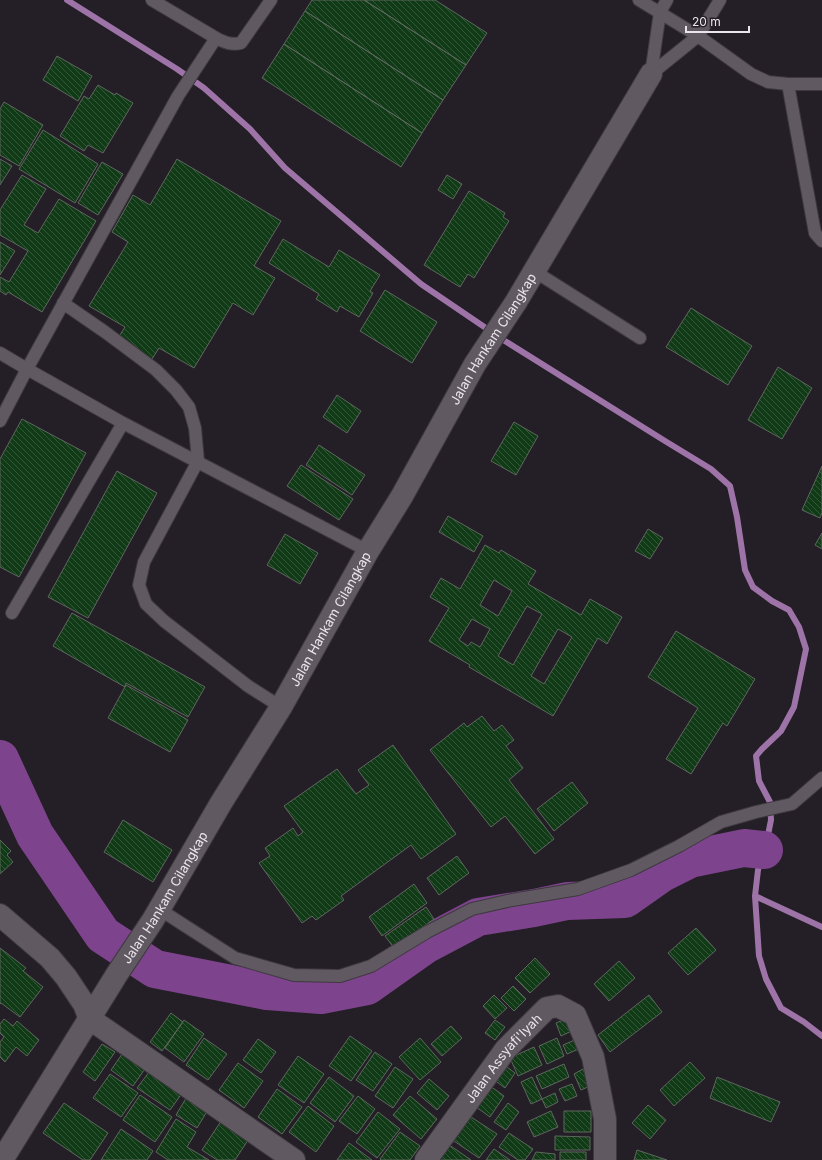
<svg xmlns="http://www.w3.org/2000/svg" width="822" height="1160" viewBox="0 0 822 1160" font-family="Inter,sans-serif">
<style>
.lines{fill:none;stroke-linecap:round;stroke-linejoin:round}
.stream{stroke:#9e74a8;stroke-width:6}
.river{stroke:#7d438c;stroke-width:38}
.building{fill:url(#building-back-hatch);stroke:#5e675e;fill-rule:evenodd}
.lane-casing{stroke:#3e393f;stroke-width:14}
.street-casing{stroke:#3e393f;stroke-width:24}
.secondary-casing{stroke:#3e393f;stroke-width:24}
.lane{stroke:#615962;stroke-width:12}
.street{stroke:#615962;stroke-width:22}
.secondary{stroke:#615962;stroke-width:22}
.labels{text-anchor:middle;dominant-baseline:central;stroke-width:3;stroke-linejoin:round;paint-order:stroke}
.street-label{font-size:13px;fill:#eae5eb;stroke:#241e26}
</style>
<defs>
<pattern id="building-back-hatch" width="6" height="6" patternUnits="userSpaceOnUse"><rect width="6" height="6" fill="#113b17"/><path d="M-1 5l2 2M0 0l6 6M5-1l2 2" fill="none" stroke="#345739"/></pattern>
</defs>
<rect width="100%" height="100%" fill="#241e26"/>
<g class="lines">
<!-- stream -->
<path class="stream" d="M67,0l110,69 27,19 46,41 35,39 136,116 84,57 160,100 46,28 19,17 7,31 8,53 8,17 19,14 17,9 10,17 7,22 -12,58 -13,24 -19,18 -6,7 3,25 11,21 1,18 -4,20 -9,30 -3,26 4,60 7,23 15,29 23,14 18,14
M755,896l67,31"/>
<!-- river -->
<path class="river" d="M0,759l35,76 68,100 52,34 112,22 54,4 46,-9 58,-41 53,-28 56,-9 33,-7 58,-2 37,-26 28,-14 54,-11 20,2"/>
</g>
<!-- building -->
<path class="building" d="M312,0h52l102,65 -23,35 -138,-89z
M364,0h71l52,33 -21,32z
M305,11l138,89 -21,33 -138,-89z
M284,44l138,89 -21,34 -139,-89z
M57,56l35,20 -14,25 -35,-21z
M98,85l17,10 1,-2 17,10 -30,50 -15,-8 -4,6 -24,-15 24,-40 5,3z
M4,102l39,23 -24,41 -19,-11v-46z
M43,130l55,34 -23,39 -56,-34z
M0,159l12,7 -12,19z
M177,159l104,62 -27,45 21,12 -22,37 -20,-12 -39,65 -35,-20 -7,11 -34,-21 7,-11 -36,-21 39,-64 -16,-10 21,-37 17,10z
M102,162l21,12 -25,41 -20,-12z
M22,175l24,14 -22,36 14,8 21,-34 37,22 -54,91 -34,-20 -2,3 -6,-4v-14l9,5 19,-31 -28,-16v-25z
M447,175l15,9 -9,15 -15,-9z
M469,191l36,22 -2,4 6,4 -35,57 -6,-4 -8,13 -36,-22z
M283,239l46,28 10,-17 41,25 -10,16 3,2 -14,24 -19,-11 -3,6 -21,-13 3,-5 -50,-31z
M0,242l15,9 -15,24z
M385,290l52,32 -25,41 -52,-32z
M691,308l61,38 -24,39 -62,-38z
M778,367l34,21 -30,51 -34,-19z
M337,395l24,16 -14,22 -24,-16z
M22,419l64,34 -67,124 -19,-10v-108z
M514,422l24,14 -22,39 -25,-14z
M319,445l46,30 -13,20 -46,-30z
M301,465l52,34 -14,21 -52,-34z
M822,466v47l-2,5 -18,-8z
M117,471l40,22 -69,125 -40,-21z
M448,516l35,20 -9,16 -35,-20z
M648,529l15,9 -13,21 -15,-8z
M822,533v16l-7,-4z
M285,534l33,19 -18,31 -33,-19z
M485,545l14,8 2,-3 35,21 -8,13 53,31 9,-16 32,18 -15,27 -9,-6 -45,78 -84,-49 1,-2 -41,-24 20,-33 -19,-11 11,-19 19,11zM494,580l18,11 -14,25 -18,-11zM527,606l15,8 -29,51 -15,-9zM472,619l18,10 -10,18 -9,-5 -3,4 -9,-6zM558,629l14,8 -28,47 -13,-8z
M72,613l133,74 -17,30 -62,-34 -1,4 -72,-41z
M676,631l79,48 -28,47 -4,-3 -32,51 -25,-15 32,-51 -50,-31z
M126,685l62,35 -18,32 -62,-34z
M482,716l12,15 8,-6 12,15 -8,6 17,22 -14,12 45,59 -19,15 -30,-38 -14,11 -61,-77 34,-27 3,4z
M393,745l63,89 -35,25 -10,-14 -70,51 3,4 -28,20 -4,-4 -10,7 -43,-60 11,-7 -5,-8 28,-20 5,8 5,-4 -19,-26 53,-37 19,25 13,-9 -11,-15z
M572,782l16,21 -34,28 -17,-22z
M123,820l49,30 -19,32 -49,-30z
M0,840l11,11 -4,4 6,7 -13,12z
M457,856l12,17 -30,22 -12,-17z
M414,884l13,19 -45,33 -13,-19z
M426,907l8,12 -40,29 -9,-12z
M696,928l20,22 -28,25 -20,-22z
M0,948l26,20 -3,3 20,16 -23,30 -19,-14 -1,1z
M535,958l15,16 -20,19 -15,-15z
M619,961l16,17 -26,23 -15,-17z
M513,986l13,13 -12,12 -13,-13z
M494,995l13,13 -12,11 -12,-13z
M649,995l13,17 -52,40 -12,-17z
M171,1013l12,9 -21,29 -12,-9z
M573,1016l5,12 -17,8 -5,-13z
M4,1019l9,7 4,-5 22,19 -12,16 -11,-9 -11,15 -5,-5v-15l4,-5 -4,-4v-9z
M184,1020l20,14 -20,28 -19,-14z
M495,1020l10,7 -10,13 -10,-7z
M451,1026l11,12 -20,18 -11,-12z
M350,1036l22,15 -21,30 -22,-15z
M204,1038l23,16 -19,26 -22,-15z
M420,1038l21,24 -21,18 -21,-23z
M557,1038l7,18 -17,8 -8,-18z
M258,1039l18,13 -15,21 -18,-13z
M577,1039l4,9 -14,6 -4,-9z
M102,1044l13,8 -20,29 -12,-9z
M127,1047l22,16 -16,23 -22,-16z
M534,1047l8,18 -24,11 -8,-18z
M375,1052l17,12 -19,27 -17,-11z
M298,1056l26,18 -20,29 -26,-18z
M499,1061l16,12 -10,15 -16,-12z
M690,1062l15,16 -31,28 -14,-16z
M238,1063l25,18 -19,27 -25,-18z
M564,1064l5,13 -27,12 -6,-13z
M153,1067l32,22 -15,21 -33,-22z
M395,1067l18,12 -20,29 -18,-12z
M583,1069l7,17 -9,4 -7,-16z
M110,1074l28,19 -17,24 -28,-19z
M329,1077l25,19 -19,26 -25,-19z
M532,1077l10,22 -11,5 -10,-22z
M717,1077l63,25 -9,20 -61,-24z
M429,1079l20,17 -12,14 -20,-17z
M486,1083l18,13 -14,21 -18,-13z
M572,1084l5,12 -12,5 -6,-12z
M277,1089l25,18 -20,27 -24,-17z
M555,1093l3,9 -12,6 -4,-9z
M140,1095l32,22 -17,25 -32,-22z
M188,1095l21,13 -12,20 -21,-13z
M358,1096l17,13 -18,25 -18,-13z
M410,1096l27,23 -16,20 -28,-24z
M64,1103l44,30 -18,27h-7l-40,-27z
M508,1103l11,9 -13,18 -12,-8z
M648,1105l18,15 -16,19 -18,-16z
M308,1106l26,20 -18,26 -27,-20z
M551,1111l7,16 -24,10 -7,-15z
M564,1111h27v21h-27z
M378,1112l22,17 -23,29 -21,-16z
M225,1115l27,19 -17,26h-18l-15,-10z
M468,1115l29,19 -18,24 -28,-19z
M176,1119l20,13 -9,15 22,13h-41l-12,-8z
M121,1129l32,22 -6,9h-46z
M400,1132l20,14 -10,14h-29l-1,-1z
M509,1133l24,16 -8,11h-7l-19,-13z
M555,1136l35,1v13h-35z
M445,1142l26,18h-39z
M349,1143l23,17h-35z
M494,1149l16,11h-24z
M637,1150l30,10h-33z
M536,1152l19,2v6h-23z
M560,1152h26v8h-26z"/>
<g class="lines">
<defs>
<path id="lane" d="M152,0l64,38
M639,0l59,36 53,38 17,8 20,2h34
M667,0l-7,12 -9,62 47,-38 22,-36
M788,84l27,149 7,8
M534,271l106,67
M63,303l42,29 51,38 20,20 13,17 6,21 3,33 -54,101 -5,23 7,19 18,17 84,65 33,21
M0,353l27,16 151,-273 38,-58c10,5 15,7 25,5l30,-43
M0,421l27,-52 96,54 245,128
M12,613l111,-190
M159,909l76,49 59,17 46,1 31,-10 56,-34 45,-23 40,-9 66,-11 53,-19 48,-24 42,-24 35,-10 36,-8 30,-26"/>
<g id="street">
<path d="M0,915l50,43 16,19 18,27 6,15 204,141"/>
<path id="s1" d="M426,1160l80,-111 41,-41 11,-2 17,9 18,42 12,62v41"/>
</g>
<g id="secondary">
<path id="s2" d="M2,1160l115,-186 36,-54 68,-117 60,-96 87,-156 34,-55 73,-132 41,-62 135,-228"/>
</g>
</defs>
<!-- lane casing -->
<use href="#lane" class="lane-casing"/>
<!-- street casing -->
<use href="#street" class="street-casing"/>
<!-- secondary casing -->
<use href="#secondary" class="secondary-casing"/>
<!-- lane -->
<use href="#lane" class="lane"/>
<!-- street -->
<use href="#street" class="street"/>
<!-- secondary -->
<use href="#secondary" class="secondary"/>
</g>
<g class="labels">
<!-- street labels -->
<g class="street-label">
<text stroke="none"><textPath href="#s2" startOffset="957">Jalan Hankam Cilangkap</textPath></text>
<text stroke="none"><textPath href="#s2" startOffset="633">Jalan Hankam Cilangkap</textPath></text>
<text stroke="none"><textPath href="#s2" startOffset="309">Jalan Hankam Cilangkap</textPath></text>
<text stroke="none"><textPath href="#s1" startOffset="128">Jalan Assyafi'Iyah</textPath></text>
</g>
</g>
<!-- scale -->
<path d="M686 26v6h63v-6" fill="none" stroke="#eae5eb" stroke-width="2"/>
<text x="692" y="26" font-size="12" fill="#eae5eb" stroke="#241e26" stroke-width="3" paint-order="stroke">20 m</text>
</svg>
